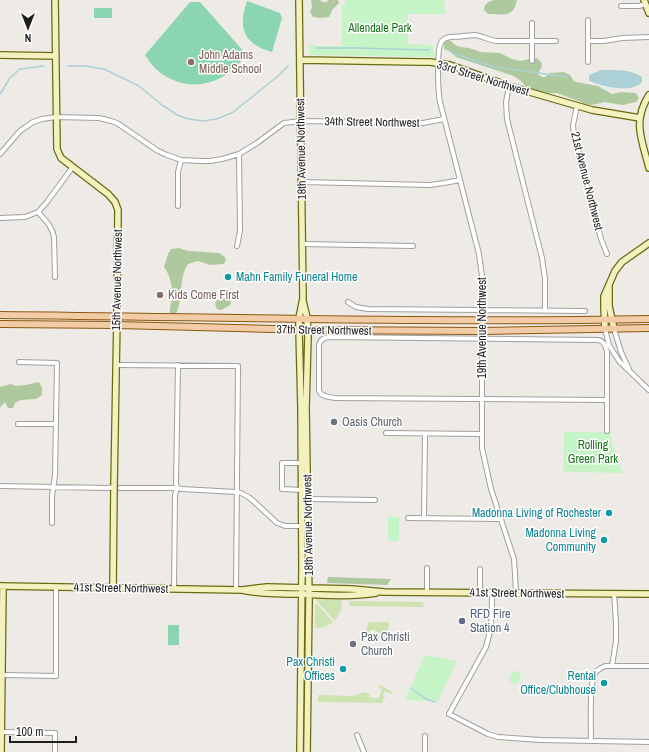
<svg xmlns="http://www.w3.org/2000/svg" width="649" height="752" viewBox="0 0 649 752" font-family="'Archivo Narrow',sans-serif">
<style>
.grass{fill:#cde3b1}
.forest{fill:#afc99f}
.park{fill:#c7f4c7}
.pitch{fill:#8cd5b3}
.water{fill:#abd1d7}
.lines{fill:none;stroke-linecap:round;stroke-linejoin:round}
.stream{stroke:#abd1d7;stroke-width:1.5}
.street-casing{stroke:#a0a0a0;stroke-width:6}
.secondary-casing{stroke:#686b10;stroke-width:8}
.primary-casing{stroke:#895810;stroke-width:8}
.street{stroke:#fff;stroke-width:4}
.secondary{stroke:#f3f1bf;stroke-width:5.5}
.primary{stroke:#f2cca7;stroke-width:6}
.education-dot{fill:#8d6e63;stroke:#fff;stroke-width:1.5}
.culture-dot{fill:#0f9aa8;stroke:#fff;stroke-width:1.5}
.worship-dot{fill:#6b7280;stroke:#fff;stroke-width:1.5}
.service-dot{fill:#5c6f8a;stroke:#fff;stroke-width:1.5}
.labels{text-anchor:middle;dominant-baseline:central;stroke-width:3;stroke-linejoin:round;paint-order:stroke}
.park-label{font-size:12px;fill:#177218;stroke:#fff}
.education-label{font-size:12px;fill:#785e54;stroke:#fff;text-anchor:start}
.street-label{font-size:12px;fill:#1f1f1f;stroke:#fff}
.culture-label{font-size:12px;fill:#0d838f;stroke:#fff;text-anchor:end}
.worship-label{font-size:12px;fill:#5b616d;stroke:#fff;text-anchor:start}
.service-label{font-size:12px;fill:#4e5e75;stroke:#fff;text-anchor:start}
</style>
<rect width="100%" height="100%" fill="#eeebe6"/>
<!-- grass -->
<path class="grass" d="M317,599l25,1 -1,10 -6,11 -18,-20z
M349,601l74,1 1,5 -75,-1z
M315,604h2l16,18 -8,5 -10,1z
M369,622h20l-1,16 -12,-5 -1,-3h-5l-1,4 -4,-1z
M380,685l14,8 -4,1 -5,-3 -2,4 3,3h-3v5l-65,-1v-7l35,1 12,-4 5,2 -1,3 9,2 4,-9 -3,-3z"/>
<!-- forest -->
<path class="forest" d="M311,0h9l2,2h5l1,-2h10l1,3 -7,7 -1,3 -2,4 -10,1 -6,-1 -3,-5 2,-5z
M494,0h23c-4,20 -15,13 -29,14l-4,-4c1,-7 4,-8 10,-10z
M446,40l5,1 4,4 5,2 9,1 12,4 19,1 12,6 8,2 15,-3 3,1 3,3 1,4 -4,8 4,3h3l5,-4 14,-1 6,3 3,5 3,2 22,4 14,8 9,-2 15,1 3,5 -3,4 -13,3 -19,-3 -7,2 -8,1 -32,-12h-12l-12,-3 -7,-3 -5,-6 -7,-5 -58,-19 -5,-5 -7,-3v-6z
M179,248l9,3 31,2 6,4 1,4 -3,3 -13,1 -12,-4 -10,3c-10,15 -4,34 -12,50l-2,1 -4,-2c-1,-6 2,-10 2,-16 1,-10 -2,-22 -8,-30l4,-13 3,-5z
M220,298l10,1 1,4 -2,3 -8,4 -4,-1c-3,-5 -2,-8 3,-11z
M39,382l3,6v7l-6,4 -15,1 -6,3 -2,5h-5l-3,-6 -5,5v-20l11,-3 5,2 9,-1z
M328,577l63,2 -4,6 -60,-2z"/>
<!-- park -->
<path class="park" d="M345,0h99l2,14h-38v30l25,1 2,12 -126,-2v-11l12,2h21v-41h3z
M564,432h47v8l12,33 -60,-1z
M388,517h11v24h-11z
M425,655l32,6 -19,40 -33,-1z
M514,671h3l4,5c0,7 -5,10 -11,6l-1,-1 3,-9z"/>
<!-- pitch -->
<path class="pitch" d="M247,1l33,12 2,5 -10,34c-29,-8 -34,-24 -25,-51z
M190,2h10l46,52c-20,32 -60,41 -89,16 -5,-4 -8,-10 -12,-15z
M94,8h18v10h-18z
M168,625h11v20h-11z"/>
<!-- water -->
<path class="water" d="M601,70c13,0 30,-1 41,7 1,5 -1,7 -6,9 -14,6 -33,0 -47,-5v-6z"/>
<g class="lines">
<!-- stream -->
<path class="stream" d="M316,48h41l72,2
M452,53l43,14 72,10
M68,66h17l19,3 35,17 23,19 17,11 10,3 14,2 13,-2 16,-6 46,-37 10,-10
M0,94l10,-16 10,-9 24,-3
M410,688l16,11 9,3"/>
<defs>
<path id="street" d="M621,6h18l7,-2
M588,20v42
M589,41h15l18,-3 27,-1
M532,61v-38
M509,86l-3,16 1,17 35,139 3,21v31
M577,106l-4,19 1,10 27,104 6,15
M0,154l20,-23 13,-9 9,-3 14,-2 43,1 12,3 6,2 41,28 9,4 14,5 20,1h9l12,-2 17,-5 18,-11 27,-20 17,-2 122,2 21,-4
M302,182l128,3 14,-2 16,-3
M178,206v-34l3,-12
M38,212c7,8 14,14 16,25l1,40
M0,218l25,-1 13,-5 9,-10 25,-34
M302,244l111,2
M237,246l3,-15 -1,-77
M348,302l8,5 12,2c73,1 145,1 217,2
M605,329l4,16 10,16 30,29
M614,329l7,23 8,17
M19,362l38,1 -2,113 -3,20v27
M116,365l122,1 -2,224
M607,400l-272,-2c-6,-1 -13,-1 -16,-7v-46c1,-5 4,-7 9,-8l270,3c6,1 7,5 9,11v80
M18,424h38
M386,433l95,1
M302,463h-20v26l20,1
M0,486l108,2 6,-1
M120,488h57l5,1 54,3 5,1 9,5 27,25 8,3h18
M308,499l67,1
M408,518l93,1
M424,518l1,-84
M480,569v23
M174,589l1,-94 2,-7 -1,-5 2,-118
M427,592v-24
M492,592c0,20 0,36 -6,55l-37,67 39,20 10,3 43,3 108,2
M516,593l-1,-19 -1,-15 -23,-70 -9,-41v-172l-3,-22 -39,-152c-2,-10 -4,-55 2,-61 5,-6 14,-3 21,-5 4,0 8,-1 12,-1 7,1 14,5 21,6h60
M612,666l4,-25v-18l-2,-30
M2,675l54,1v-89
M1,732l54,1v19
M357,735l7,17
M591,740c0,-12 -2,-58 4,-67 2,-3 6,-5 10,-7h44
M425,752v-16"/>
<path id="secondary" d="M55,0l2,149 4,9 4,3 43,33 7,8 3,8 -1,106 -3,171 -1,101
M299,0l4,298 -4,20v12l2,78 1,159 -2,185
M644,0l5,13
M0,55l56,1
M300,60l121,2h9l20,3 59,21 83,24 48,8
M649,95c-17,27 -7,45 0,73
M609,287v19l5,23
M303,301l4,17 1,19 -2,71 3,193 -2,151
M605,329l-1,-21v-12l11,-25 7,-9 27,-19
M0,586l242,4c19,4 39,4 59,4 25,1 51,3 75,-1
M242,590l16,-2 9,-1 85,2 32,3 265,2
M1,752l2,-166"/>
<path id="primary" d="M0,315c216,2 433,8 649,4
M0,324l117,1 193,5 172,1 167,-3"/>
</defs>
<!-- street casing -->
<use href="#street" class="street-casing"/>
<!-- secondary casing -->
<use href="#secondary" class="secondary-casing"/>
<!-- primary casing -->
<use href="#primary" class="primary-casing"/>
<!-- street -->
<use href="#street" class="street"/>
<!-- secondary -->
<use href="#secondary" class="secondary"/>
<!-- primary -->
<use href="#primary" class="primary"/>
</g>
<!-- markers -->
<g class="education-dot">
<circle cx="191" cy="62" r="4"/>
<circle cx="160" cy="295" r="4"/>
</g>
<g class="culture-dot">
<circle cx="228" cy="277" r="4"/>
<circle cx="609" cy="513" r="4"/>
<circle cx="604" cy="540" r="4"/>
<circle cx="343" cy="669" r="4"/>
<circle cx="604" cy="683" r="4"/>
</g>
<g class="worship-dot">
<circle cx="334" cy="422" r="4"/>
<circle cx="353" cy="644" r="4"/>
</g>
<circle class="service-dot" cx="462" cy="621" r="4"/>
<g class="labels">
<!-- park labels -->
<g class="park-label">
<text x="380" y="28">Allendale Park</text>
<text x="593" y="445">Rolling<tspan x="593" dy="14">Green Park</tspan></text>
</g>
<!-- education labels -->
<g class="education-label">
<text x="199" y="55">John Adams<tspan x="199" dy="14">Middle School</tspan></text>
<text x="168" y="295">Kids Come First</text>
</g>
<!-- street labels -->
<g class="street-label">
<text transform="translate(483 78) rotate(17)">33rd Street Northwest</text>
<text transform="translate(372 122) rotate(1)">34th Street Northwest</text>
<text transform="translate(301 149) rotate(-91)">18th Avenue Northwest</text>
<text transform="translate(587 181) rotate(76)">21st Avenue Northwest</text>
<text transform="translate(117 280) rotate(-89)">15th Avenue Northwest</text>
<text transform="translate(482 328) rotate(-90)">19th Avenue Northwest</text>
<text transform="translate(324 330) rotate(1)">37th Street Northwest</text>
<text transform="translate(308 525) rotate(-91)">18th Avenue Northwest</text>
<text transform="translate(121 588) rotate(1)">41st Street Northwest</text>
<text transform="translate(517 593) rotate(1)">41st Street Northwest</text>
</g>
<!-- culture labels -->
<g class="culture-label">
<text x="236" y="277" text-anchor="start">Mahn Family Funeral Home</text>
<text x="601" y="513">Madonna Living of Rochester</text>
<text x="596" y="533">Madonna Living<tspan x="596" dy="14">Community</tspan></text>
<text x="335" y="662">Pax Christi<tspan x="335" dy="14">Offices</tspan></text>
<text x="596" y="676">Rental<tspan x="596" dy="14">Office/Clubhouse</tspan></text>
</g>
<!-- worship labels -->
<g class="worship-label">
<text x="342" y="422">Oasis Church</text>
<text x="361" y="637">Pax Christi<tspan x="361" dy="14">Church</tspan></text>
</g>
<!-- service labels -->
<g class="service-label">
<text x="470" y="614">RFD Fire<tspan x="470" dy="14">Station 4</tspan></text>
</g>
</g>
<!-- north arrow -->
<g transform="translate(28 28) rotate(180)" stroke="#ffffff" stroke-width="3" paint-order="stroke">
<path d="M0-3L7 15L0 10L-7 15Z" fill="#1f1f1f"/>
<text y="-6" font-size="11" font-weight="bold" text-anchor="middle" fill="#1f1f1f">N</text>
</g>
<!-- scale -->
<path d="M10 736v6h66v-6" fill="none" stroke="#1f1f1f" stroke-width="2"/>
<text x="16" y="736" font-size="12" fill="#1f1f1f" stroke="#ffffff" stroke-width="3" paint-order="stroke">100 m</text>
</svg>
